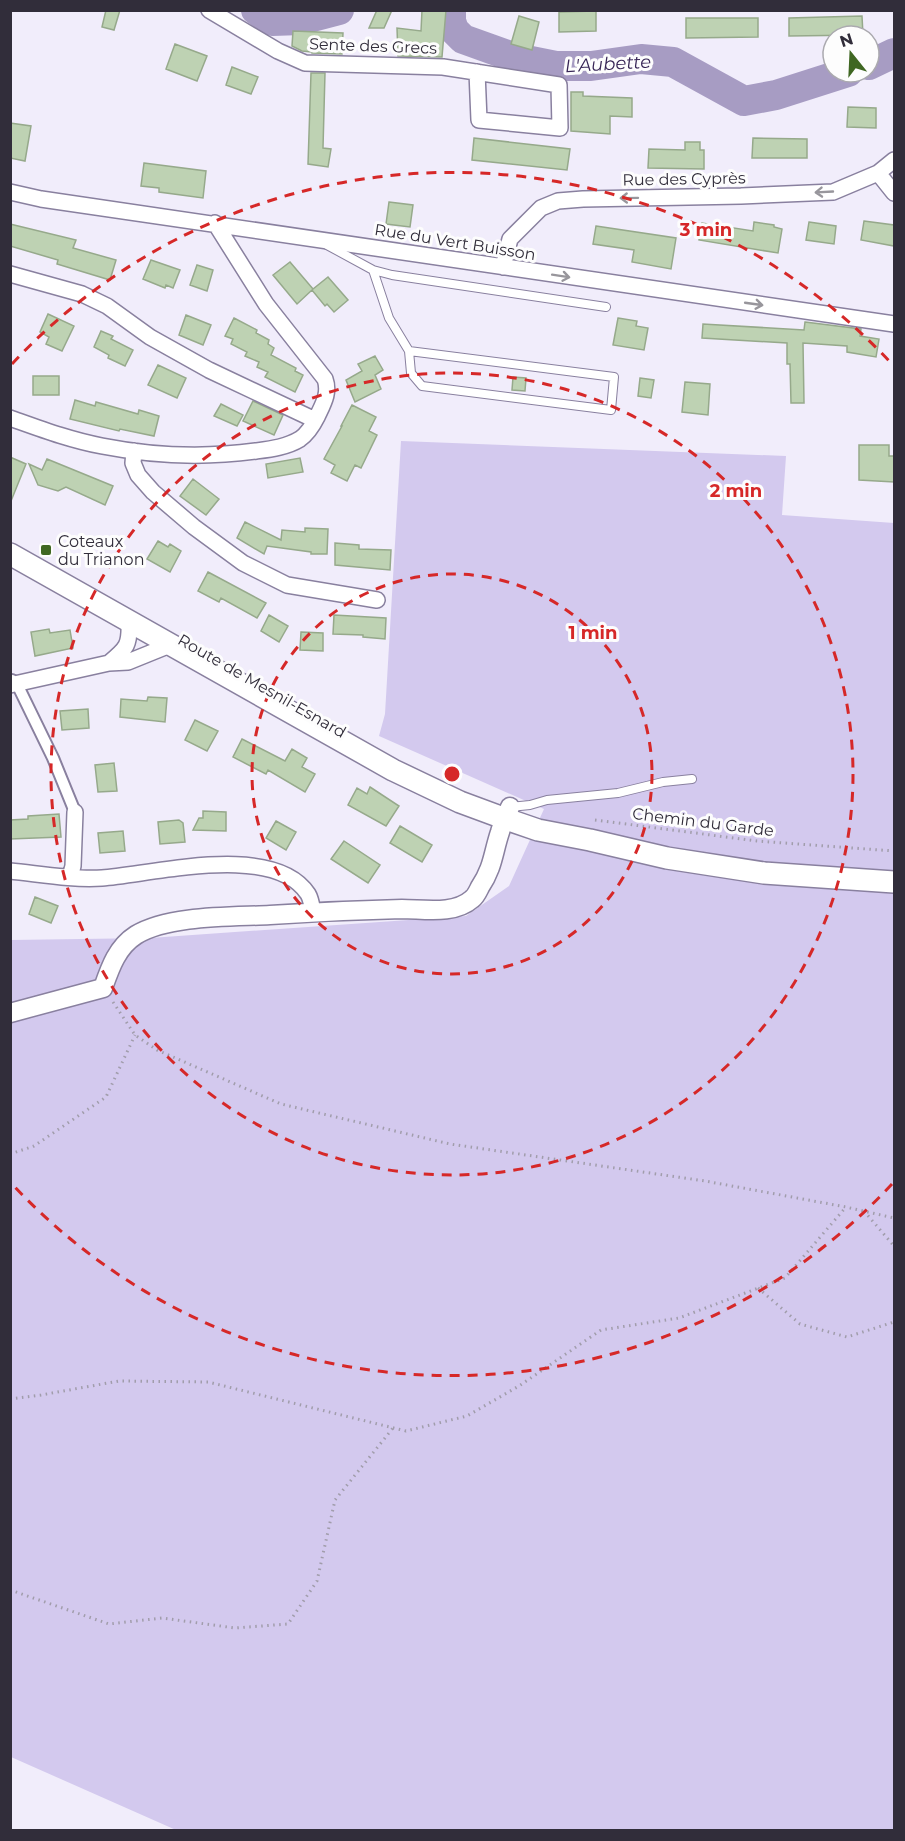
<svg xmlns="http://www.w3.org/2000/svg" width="905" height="1841" viewBox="0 0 905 1841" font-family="Montserrat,sans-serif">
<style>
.green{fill:#d3c9ee}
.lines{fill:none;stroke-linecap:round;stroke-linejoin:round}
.river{stroke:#a79cc3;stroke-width:30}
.building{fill:#bed2b3;stroke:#96a98b;stroke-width:1.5}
.service-casing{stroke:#89809f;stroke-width:10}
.pedestrian-casing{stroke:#89809f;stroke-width:14}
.minor-casing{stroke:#89809f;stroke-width:18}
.tertiary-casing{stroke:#89809f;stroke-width:21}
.secondary-casing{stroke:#89809f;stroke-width:24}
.path{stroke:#a19dab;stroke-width:3;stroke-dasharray:1.5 4.5;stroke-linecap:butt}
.service{stroke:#fff;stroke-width:8}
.pedestrian{stroke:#fff;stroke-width:10}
.minor{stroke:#fff;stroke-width:15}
.tertiary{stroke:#fff;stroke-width:18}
.secondary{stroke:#fff;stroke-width:21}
.oneway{stroke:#98969c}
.ring{fill:none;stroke:#d62828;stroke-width:3;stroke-dasharray:10 8}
.poi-dot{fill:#3f6722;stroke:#fdfdfd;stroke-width:2}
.labels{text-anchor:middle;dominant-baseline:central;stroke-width:6;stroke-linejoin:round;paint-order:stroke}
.street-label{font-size:16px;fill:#312d3a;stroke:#fdfdfd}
.poi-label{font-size:16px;fill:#312d3a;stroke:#fdfdfd;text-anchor:start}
.water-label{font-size:18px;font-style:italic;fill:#362455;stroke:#fdfdfd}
.centre{fill:#d62828;stroke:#fdfdfd;stroke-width:3}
.ring-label{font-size:18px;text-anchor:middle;font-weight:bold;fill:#d62828;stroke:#fdfdfd;stroke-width:6;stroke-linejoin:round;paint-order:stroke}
</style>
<rect width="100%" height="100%" fill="#f1edfb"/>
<!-- green -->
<path class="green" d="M401,441l385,15 -4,59 112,8v1307h-718l-165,-73v-817l139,-2 316,-22 43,-30 35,-77 -165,-73 6,-22z"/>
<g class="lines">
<!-- river -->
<path class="river" d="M256,10l16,11 29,-1 38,-10
M451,10v11l3,9 9,9 53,19 40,8h35l50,-7 32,3 71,39 32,-6 72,-23
M869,65l25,-12"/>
</g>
<!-- building -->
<path class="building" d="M106,10h14l-6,20 -12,-3z
M377,10h15l-8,18h-15z
M422,10h24l-4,47 -44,-1 -1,-28 24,3z
M596,11v20l-37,1v-20z
M519,16l20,6 -7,28 -21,-6z
M862,16l1,19 -74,1v-18z
M686,18h72v19l-72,1z
M293,31l50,2 -1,21 -30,-1v-1l-10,-1 -10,-5z
M175,44l32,12 -10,25 -31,-12z
M232,67l26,10 -7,17 -25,-9z
M311,73h14l-2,75 8,1 -3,18 -20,-3z
M571,92h12v4l49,2v19l-22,-1v18l-39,-3z
M848,107l28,1v20l-29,-1z
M10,123l21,3 -6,35 -15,-3z
M474,138l96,11 -3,21 -95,-10z
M753,138l54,1v19h-55z
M685,142h15v8h4v19l-56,-1 1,-19 36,1z
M144,163l62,8 -3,27 -44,-6v-4l-18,-2z
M389,202l24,3 -3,22 -24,-3z
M864,221l30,4v21l-33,-6z
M754,222l20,3v2l8,2 -4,24 -79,-13 3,-17 51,8z
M809,222l27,4 -2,18 -28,-4z
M10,224l66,16 -3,8 43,12 -6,20 -53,-16 1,-4 -48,-14z
M596,226l80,12 -5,31 -39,-7 2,-12 -41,-6z
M151,260l29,10 -7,18 -7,-3 -1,3 -22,-9z
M290,262l23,27 15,-12 20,23 -14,12 -7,-8 -2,2 -13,-16 -15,14 -24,-29z
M197,265l16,5 -6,21 -17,-6z
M48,314l26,12 -12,25 -16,-7 3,-7 -9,-5z
M186,315l25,10 -8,20 -24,-10z
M234,318l23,12 -1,3 13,7 -1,4 6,4 -3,7 25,13 -1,3 8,4 -8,17 -30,-15 3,-5 -11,-5 2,-5 -14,-6 2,-4 -16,-8 2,-5 -8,-3z
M618,318l19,3 -1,5 12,2 -4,22 -31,-5z
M805,322l56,7 -1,7 19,3 -3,18 -29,-5v-6l-44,-3 1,60h-13l-1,-39h-3v-21l-85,-5 1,-14 101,6z
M101,331l12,5 -2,3 22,11 -8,16 -17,-8 1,-3 -15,-8z
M375,356l8,14 -8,5 6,14 -26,13 -9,-22 16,-9 -4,-7z
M158,365l28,13 -9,20 -29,-13z
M33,376h26v19h-26z
M513,377l13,1 -1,13 -13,-1z
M640,378l14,2 -3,18 -13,-2z
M685,382l25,2 -2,31 -26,-3z
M75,400l20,6 1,-4 42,12 1,-4 20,6 -5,20 -34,-7 -1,2 -49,-12z
M253,401l30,14 -9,20 -31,-14z
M221,404l22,11 -6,11 -23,-10z
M352,405l24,12 -7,14 8,4 -16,33 -6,-3 -8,16 -16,-8 4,-8 -11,-6 18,-33h-1z
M859,445h30v11h5v26l-35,-2z
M10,457l16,7 -15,37h-1z
M300,458l3,14 -35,6 -2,-14z
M47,459l66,27 -8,19 -39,-18 -8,4 -20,-6 -9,-21 13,6z
M193,479l26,20 -13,16 -26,-19z
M245,522l36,18 1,-10 23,2v-4l23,1 -1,25h-16v-2l-44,-6 -3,8 -27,-16z
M158,541l10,6 2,-3 11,7 -11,21 -23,-13z
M335,543l24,2v4l32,1 -1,20 -55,-5z
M208,572l58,31 -9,15 -36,-20 -2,4 -21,-11z
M269,615l19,11 -9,16 -18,-11z
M334,615l52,3 -1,21 -22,-2v-2l-30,-1z
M49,629l1,4 20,-3 3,18 -38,8 -4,-24z
M301,632l22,1v18l-23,-1z
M148,697l19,1 -2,24 -45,-5 1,-18 26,2z
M88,709l1,19 -27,2 -2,-19z
M195,720l23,11 -11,20 -22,-11z
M242,739l43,22 7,-12 15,9 -5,9 13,7 -10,18 -37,-22 -2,4 -33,-17z
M114,763l3,28 -19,1 -3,-27z
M370,787l29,19 -13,20 -38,-21 9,-17 10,6z
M203,811l23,1v19l-33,-1 6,-12h4z
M59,814l2,23 -51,2v-19l18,-1v-3z
M179,820l4,3 2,19 -25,2 -2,-22z
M276,821l20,11 -10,18 -20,-12z
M400,826l32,19 -10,17 -32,-19z
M123,831l2,20 -25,2 -2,-20z
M344,841l36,24 -12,18 -37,-24z
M35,897l23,9 -7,17 -22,-9z"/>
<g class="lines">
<defs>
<path id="service" d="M327,245l46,25 16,48 20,33 2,22 11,13 189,24 3,-33 -205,-26
M373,270l19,5 214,32
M510,807l20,-2 17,-5 71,-7 45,-11 29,-3"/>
<path id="pedestrian" d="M12,680l5,4 36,74 22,54"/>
<path id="minor" d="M209,10l69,41 27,12 138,4 116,18 1,43 -81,-8 -2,-48
M878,173l16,20
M10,192l31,7 853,125
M503,267l7,-28 31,-31 17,-7 25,-2 158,-3 92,-4 45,-19 16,-13
M10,274l72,20 25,12 43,31 59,33 106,50
M10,418c31,11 60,22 92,28 51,10 103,12 154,5 15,-2 31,-4 44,-12 7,-5 13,-14 17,-22 6,-13 13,-24 8,-38l-59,-75 -51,-81
M134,451l-1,12 5,12 15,17 41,35 49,36 44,22 90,15
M109,663c18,-15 21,-18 20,-41
M10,685l99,-22 19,-1 42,-17
M10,871c30,3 62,9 92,7 52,-4 172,-36 206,16 3,5 4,12 5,18
M70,877l3,-11 2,-54"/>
<path id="tertiary" d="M10,1013l93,-25c7,-20 14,-41 33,-53 33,-20 96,-18 134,-20 44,-3 88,-5 132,-6 22,0 52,6 70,-10 4,-3 6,-8 8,-12 13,-19 13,-34 20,-55 2,-8 7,-16 10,-25"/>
<path id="secondary" d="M10,554l383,216 67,32 46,17 32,11 52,10 77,18 97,15 130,9"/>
</defs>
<!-- service casing -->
<use href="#service" class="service-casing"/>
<!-- pedestrian casing -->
<use href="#pedestrian" class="pedestrian-casing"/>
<!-- minor casing -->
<use href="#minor" class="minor-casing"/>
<!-- tertiary casing -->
<use href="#tertiary" class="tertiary-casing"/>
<!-- secondary casing -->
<use href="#secondary" class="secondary-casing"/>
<!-- path -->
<path class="path" d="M595,820l162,21 137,10
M113,1002l22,33 22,15 124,54 169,40 255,37 141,26 48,11
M10,1154l24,-8 72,-49 29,-62
M864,1211l30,35
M758,1288l42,36 47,13 47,-15
M10,1399l31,-4 78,-14 89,1 198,49 61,-15 52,-30 82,-56 78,-12 106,-40 61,-71
M10,1590l99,34 53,-6 73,10 53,-4 29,-43 18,-81 58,-72"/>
<!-- service -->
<use href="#service" class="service"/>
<!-- pedestrian -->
<use href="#pedestrian" class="pedestrian"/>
<!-- minor -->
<use href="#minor" class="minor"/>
<!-- tertiary -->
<use href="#tertiary" class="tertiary"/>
<!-- secondary -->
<use href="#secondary" class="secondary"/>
</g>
<!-- one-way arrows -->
<defs><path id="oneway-shaft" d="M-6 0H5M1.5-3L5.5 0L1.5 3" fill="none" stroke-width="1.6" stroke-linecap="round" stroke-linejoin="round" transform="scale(1.5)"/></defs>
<g class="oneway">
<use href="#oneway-shaft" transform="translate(824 192) rotate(177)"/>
<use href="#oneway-shaft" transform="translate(629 198) rotate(179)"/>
<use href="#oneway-shaft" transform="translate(561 276) rotate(9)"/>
<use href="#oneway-shaft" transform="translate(754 304) rotate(8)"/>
</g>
<!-- distance rings -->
<g class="ring">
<circle cx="452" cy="774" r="200"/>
<circle cx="452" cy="774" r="401"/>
<path d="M892 1184A601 601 0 0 1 12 1184M12 364A601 601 0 0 1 892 364"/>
</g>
<!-- markers -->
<rect class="poi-dot" x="40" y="544" width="12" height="12" rx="3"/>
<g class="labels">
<!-- street labels -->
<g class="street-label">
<text transform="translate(373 46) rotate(2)">Sente des Grecs</text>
<text transform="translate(684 179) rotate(-1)">Rue des Cyprès</text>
<text transform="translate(455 242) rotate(9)">Rue du Vert Buisson</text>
<text transform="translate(262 686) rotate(30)">Route de Mesnil-Esnard</text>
<text transform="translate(703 822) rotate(7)">Chemin du Garde</text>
</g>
<!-- poi labels -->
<g class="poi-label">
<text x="58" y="541">Coteaux<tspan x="58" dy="18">du Trianon</tspan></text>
</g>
<!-- water labels -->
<g class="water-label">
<text transform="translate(608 64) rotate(-3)">L'Aubette</text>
</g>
</g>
<circle cx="452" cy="774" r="9" class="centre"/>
<g class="ring-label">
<text x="706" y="236">3 min</text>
<text x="736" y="497">2 min</text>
<text x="593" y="639">1 min</text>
</g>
<!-- border -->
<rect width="905" height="1841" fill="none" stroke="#312d3a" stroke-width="24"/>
<!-- north arrow -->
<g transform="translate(851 54) rotate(342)"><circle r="28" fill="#fdfdfd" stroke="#abaaaf" stroke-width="1.5"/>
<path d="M0-4.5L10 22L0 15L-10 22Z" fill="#3f6722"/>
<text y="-9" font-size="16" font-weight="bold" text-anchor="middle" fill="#312d3a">N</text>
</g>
</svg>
